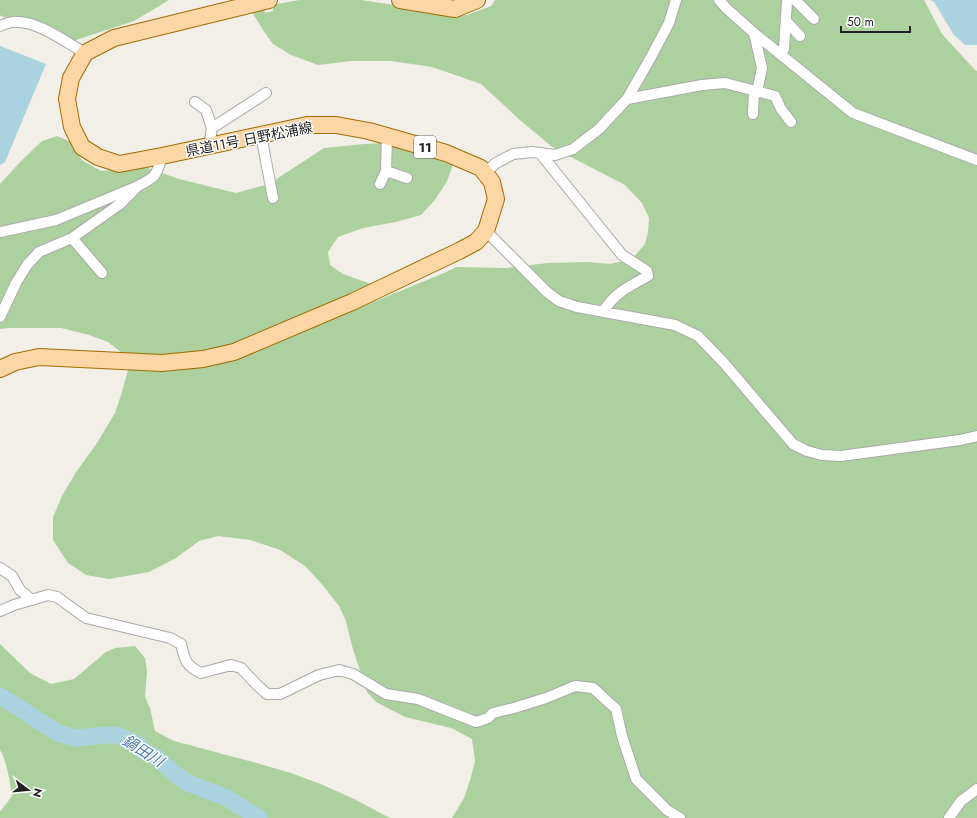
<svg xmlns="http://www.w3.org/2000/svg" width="977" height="818" viewBox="0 0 977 818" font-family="Jost,'Noto Sans JP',sans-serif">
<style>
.forest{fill:#add19e}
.water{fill:#aad3df}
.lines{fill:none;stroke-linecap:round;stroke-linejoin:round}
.river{stroke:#aad3df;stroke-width:17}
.minor-casing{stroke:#a9a9a9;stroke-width:12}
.primary-casing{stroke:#a06b00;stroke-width:18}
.minor{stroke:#fff;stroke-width:10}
.primary{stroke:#fcd6a4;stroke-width:16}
.labels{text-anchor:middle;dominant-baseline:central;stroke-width:3;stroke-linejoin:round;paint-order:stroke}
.shield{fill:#fff;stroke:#646464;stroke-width:1}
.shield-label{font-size:13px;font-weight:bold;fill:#222}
.street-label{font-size:14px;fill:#222;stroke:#fff}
.water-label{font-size:15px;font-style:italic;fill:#4a7aab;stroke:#fff}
</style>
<rect width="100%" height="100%" fill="#f2efe9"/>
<!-- forest -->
<path class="forest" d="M0,0h169l-35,21 -61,20 -72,-25 -1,-1z
M299,0h62l82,12 13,4 11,-1 24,-9 4,-6h429l18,34 33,36 2,1v747h-525l12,-20 7,-21 4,-16 -3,-22 -21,-11 -46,-11 -29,-15 -9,-10 -15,-46 -6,-25 -7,-15 -19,-24 -15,-16 -25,-16 -30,-10 -32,-4 -19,5 -23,17 -27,14 -40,7 -23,-4 -18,-12 -15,-23v-23l9,-21 14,-24 21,-29 18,-30 6,-18 7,-25 16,-3 98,-11 202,-83 12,-6 50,1 42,-5 40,-1 22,2 22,-5 13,-15 3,-12 1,-14 -7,-15 -17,-18 -54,-28 -20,-11 -30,-25 -40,-37 -49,-17 -41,-6h-40l-33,4 -27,-10 -18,-11 -10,-14 -11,-18 12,-4 1,5 8,-2 -1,-6z
M57,136l12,5 13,19 19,11 44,-4 34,12 57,14 33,-9 55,-36 40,-4 23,-1 66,22 -6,16 -12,19 -14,15 -25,7 -33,6 -25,9 -10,15 2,13 13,9 31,11 -138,61 -44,10h-66l-18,-14 -19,-7 -28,-7h-52l-9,1v-145l20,-22 22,-21z
M0,644l30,29 21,11 23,-5 32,-27 9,-4 20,-2 10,12 2,14 -2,25 5,11 5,23 19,10 79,21 38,11 32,12 31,14 34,18 3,1h-391v-6l12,-16c-2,-13 -5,-35 -12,-46z"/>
<!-- water -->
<path class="water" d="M930,0h47v45h-12l-11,-10 -20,-33z
M0,46l46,18 -41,98 -5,3z"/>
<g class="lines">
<!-- river -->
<path class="river" d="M0,696l58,37 18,5 30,-3h11l22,10 1,4 16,8 18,16 14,10 39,15 32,20"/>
<defs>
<path id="minor" d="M719,0l7,8 28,25 99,80 124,47
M795,0l19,19
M786,21l14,15
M0,26c4,-2 8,-3 12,-4 25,-2 52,19 73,31
M754,33l8,35 -5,24
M779,53l5,-4 3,-49
M627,99l75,-14 23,-2 50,13 6,13 10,13
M195,102l11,8 6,18 -3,18
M753,114l1,-23
M212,128l54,-35
M261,135l12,63
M387,136l-1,35 21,7
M540,153l82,102 25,16 1,5c-18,10 -34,17 -45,36
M485,173l11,-10 17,-9 19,-2 23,3 18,-6 26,-20 28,-30 24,-42 18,-34 7,-23
M380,184l6,-13
M486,231l61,61 12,9 18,6 98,18 23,11 26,27 69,81 14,7 15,4 19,1 119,-16 17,-4
M0,232l56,-12 82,-34c19,-10 18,-10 24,-30
M72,238l30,35
M0,317l16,-34 11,-18 12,-13 33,-14 48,-34 18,-18
M0,568l12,8 8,14 12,10
M0,611l14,-6 34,-10 9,2 29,21 84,20 11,6c4,16 4,21 20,29l30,-8 10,3 16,17 10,9h13l39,-19 20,-5 14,4 33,20 32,5 58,23 12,-4 5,-5 21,-5 32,-10 29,-12 18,2 23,21 6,27 14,43 31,31 13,8
M949,818l12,-17 16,-12"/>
<path id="primary" d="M400,0l55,9 22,-9
M0,369l15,-7 24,-5 123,6 41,-4 31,-7 118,-50 107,-51 17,-9 10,-11 10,-32 -4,-17 -11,-14 -35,-15 -77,-22 -33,-6h-29l-145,31 -43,8 -21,-7 -16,-10 -10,-20 -5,-28 4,-21 14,-25 29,-15 155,-38"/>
</defs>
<!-- minor casing -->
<use href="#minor" class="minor-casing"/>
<!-- primary casing -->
<use href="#primary" class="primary-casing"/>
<!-- minor -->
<use href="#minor" class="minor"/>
<!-- primary -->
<use href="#primary" class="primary"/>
</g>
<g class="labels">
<!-- shield labels -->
<rect class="shield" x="414" y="136" width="22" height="22" rx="3"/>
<g class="shield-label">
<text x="425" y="147">11</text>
</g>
<!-- street labels -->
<g class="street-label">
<text transform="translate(249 139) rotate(-11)">県道11号 日野松浦線</text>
</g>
<!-- water labels -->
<g class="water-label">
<text transform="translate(143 751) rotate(32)">鍋田川</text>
</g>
</g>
<!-- north arrow -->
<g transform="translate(28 790) rotate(106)" stroke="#ffffff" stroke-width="3" paint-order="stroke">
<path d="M0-3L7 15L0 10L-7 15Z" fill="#222222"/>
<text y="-6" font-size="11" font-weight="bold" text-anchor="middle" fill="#222222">N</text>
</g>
<!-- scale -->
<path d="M841 26v6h69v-6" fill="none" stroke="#222222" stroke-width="2"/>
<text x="847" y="26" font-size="12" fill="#222222" stroke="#ffffff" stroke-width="3" paint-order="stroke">50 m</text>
</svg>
